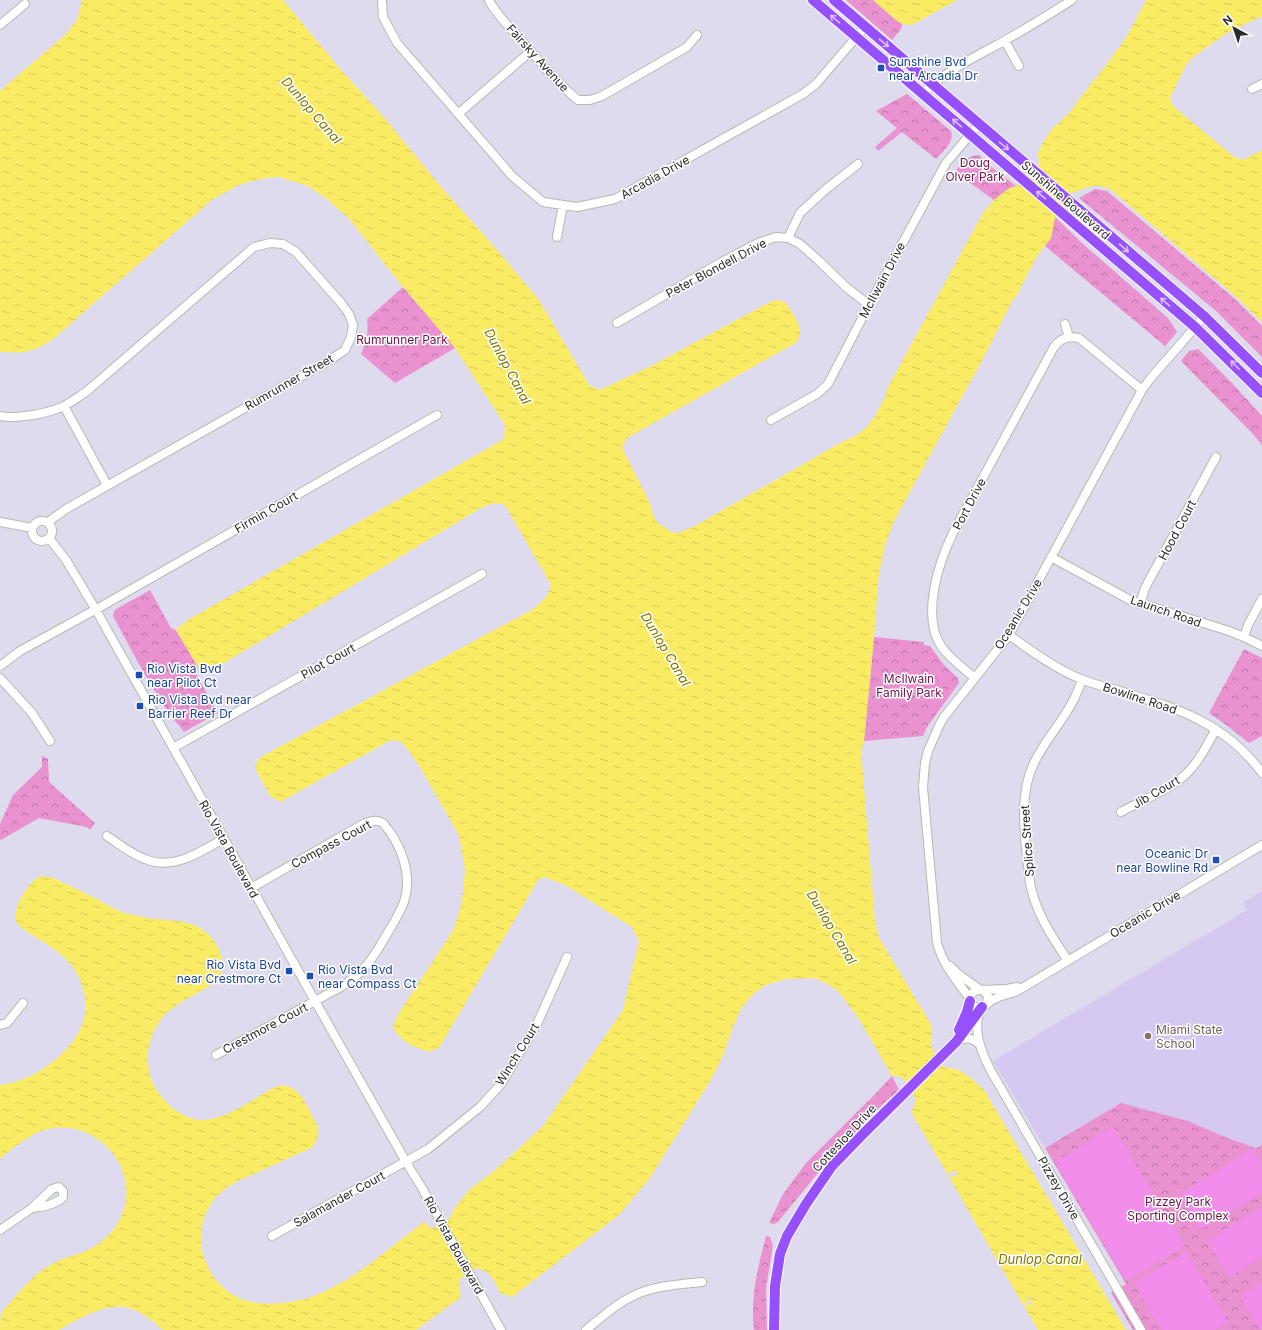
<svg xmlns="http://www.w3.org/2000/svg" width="1262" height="1330" viewBox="0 0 1262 1330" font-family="Inter,sans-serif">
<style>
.education{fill:#d5c9f1}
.park{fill:url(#park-crowns)}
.pitch{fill:#f28deb}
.water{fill:url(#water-ripples)}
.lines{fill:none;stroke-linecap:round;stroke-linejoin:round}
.minor-casing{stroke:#b4bcab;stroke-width:10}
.major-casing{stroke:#fff;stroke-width:12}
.minor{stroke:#fff;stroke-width:8}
.major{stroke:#9650fd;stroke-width:10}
.oneway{stroke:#dac2fe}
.transit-dot{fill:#1a4fb4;stroke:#fff;stroke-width:1.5}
.education-dot{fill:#8d6e63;stroke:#fff;stroke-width:1.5}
.labels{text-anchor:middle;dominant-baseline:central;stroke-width:3;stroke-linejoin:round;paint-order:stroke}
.street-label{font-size:12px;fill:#2a2a2a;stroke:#fff}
.transit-label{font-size:12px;fill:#164399;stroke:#fff;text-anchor:start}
.park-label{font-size:12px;fill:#6e1347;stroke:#fff}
.education-label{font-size:12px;fill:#785e54;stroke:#fff;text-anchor:start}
.water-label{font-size:13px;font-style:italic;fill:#7b7906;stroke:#fff}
</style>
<defs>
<pattern id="park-crowns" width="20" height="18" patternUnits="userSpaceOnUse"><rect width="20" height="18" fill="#e992cf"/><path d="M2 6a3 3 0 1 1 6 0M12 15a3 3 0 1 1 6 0" fill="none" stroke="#bd77a8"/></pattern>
<pattern id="water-ripples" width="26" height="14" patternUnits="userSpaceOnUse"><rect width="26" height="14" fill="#faeb64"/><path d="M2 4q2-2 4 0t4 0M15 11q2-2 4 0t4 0" fill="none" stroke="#d6ca57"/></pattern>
</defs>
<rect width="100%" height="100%" fill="#dfdbee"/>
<!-- education -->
<path class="education" d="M1262,891v254l-5,3 -32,-11 -37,-16 -67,-18 -76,45 -52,-87 254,-151 -4,-8z"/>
<!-- park -->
<path class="park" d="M846,0h27l23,20 6,4 -1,5 -9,11z
M907,94l44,37c4,11 -8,20 -15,28l-34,-27 -24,19 -3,-4 22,-19 -21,-17z
M979,155l16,15 21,16 -6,2 -16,12 -39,-28c8,-11 10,-15 24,-17z
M1095,189l12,2 128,108 27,27v31l-47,-47 -136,-112z
M1055,217l28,27 85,74 9,14 -12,14 -120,-100 6,-8z
M403,287l52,61 -60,35 -34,-29c5,-12 8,-22 6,-35z
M1198,349l33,33 31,34v29l-10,-12 -71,-72 8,-10z
M150,590l21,38 5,2 22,37 -2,7 22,39 -34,19c-4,-7 -10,-11 -14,-17 -21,-31 -39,-66 -57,-99l1,-5 4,-3z
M874,637l50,5v3l6,1 14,19 14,13 1,5 -32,44 -4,9 -59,5z
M1244,649l18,9v78l-13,7 -20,-16 -20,-14z
M42,756l6,3 1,23 46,41 -5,7 -3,-3 -48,-9 -38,22 -1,-1v-15l13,-29 29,-28z
M892,1076l7,14 -15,13 -54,55 -52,64 -4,2 -5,-1 14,-29 23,-31 71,-71z
M1121,1103l67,18 37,16 31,11 6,-3v185h-129l-22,-37 15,-9 -81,-136z
M766,1236l4,1 3,8 -7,43 1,42h-13c-4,-32 4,-64 12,-94z"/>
<!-- pitch -->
<path class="pitch" d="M1113,1127l72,119 -58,35 -72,-119z
M1252,1149l10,16v28l-62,37 -21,-36z
M1262,1207v50l-33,20 -22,-37z
M1186,1252l42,70 -13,8h-53l-28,-47z
M1262,1282v48h-2l-20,-34z"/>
<!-- water -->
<path class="water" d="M82,0h201l58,70 41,45 59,72 50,56 48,57 50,85 11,5 51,-24 121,-65 6,-1 7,2c8,13 20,25 12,40l-170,96 -5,10 28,55 4,14 4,6 12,8 5,2 6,-1 12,-5 149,-85c19,-7 27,-15 36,-32 4,-7 8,-13 9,-21l96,-176 11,-13 10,-8 6,-4 6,-2 16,-11 7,-11 -1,-12 6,-11 7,-11 21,-20 5,-8 33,-42 17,-24 19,-36h116v16l-35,17 -34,24 -7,8 -16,33 1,4 3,5 60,50 9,3 19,-10v172l-28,-27 -124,-106 -10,-3h-6l-9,2 -13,5 -12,13 -5,11 -4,21 -14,18 -20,39 -6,8 -26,52 -91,166 -9,24 -6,28 -5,64 -10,104 -3,10 14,170 4,17 51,85c3,9 -1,19 3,28 1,4 6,14 10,16 4,1 9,1 13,2 11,5 19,12 28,21l142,240h-88l-14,-24 6,-3 2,4 1,-1 -4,-9 -2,1 2,3 -6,4 -74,-128 9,-2 -3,-5 -7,5 -37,-63 5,-10c-2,-8 -7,-20 -14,-24 -3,-2 -7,-2 -10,-2l-33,-57 -21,-28 -12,-8 -12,-5 -29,1 -19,6 -14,10 -11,14 -8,18 -12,33 -11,21 -60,97 -31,37 -107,82 -12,-4c-6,-13 -9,-22 -24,-25l-16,11 -1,7 2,11 -45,33h-253c-26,-24 -43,-30 -76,-15 -10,5 -19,9 -28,15h-59c0,-4 0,-11 1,-15 2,-6 9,-12 13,-17 11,-13 22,-25 38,-34 10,-6 21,-8 31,-12 19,-7 35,-23 41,-43 14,-47 -33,-93 -80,-79 -16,5 -30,18 -44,28v-73c26,-3 51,-18 68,-38 12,-13 20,-31 17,-50 -6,-34 -26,-45 -53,-62 -6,-4 -13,-8 -16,-14 -4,-12 12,-39 23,-44 4,-1 8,0 12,0 16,7 31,15 46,22 9,5 18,11 28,14 9,2 20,5 29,6 24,2 44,1 60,22 6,9 12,24 6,34 -10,17 -43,24 -58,43 -15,19 -19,46 -8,68 4,8 11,14 17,21 9,7 21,14 33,13 23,-1 52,-23 73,-34 23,-5 31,24 41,40 1,10 -1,15 -7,22l-77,35c-7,4 -13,9 -19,15 -26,32 -14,82 24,100 20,9 48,6 69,0 41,-13 81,-50 116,-76l8,7 19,-12 3,-8 15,-19 25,-19 49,-45 80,-116 16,-69 -7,-14 -67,-42 -20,-8 -7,3 -99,168 -10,4c-16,-5 -27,-10 -36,-24l4,-12 57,-87 8,-27 3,-32 -6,-35 -41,-71 -16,-22 -11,-2 -111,62 -10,-6 -15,-28 4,-10 276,-150 12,-12 4,-11 -46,-80 -11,-2 -13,5 -262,158 -21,1 -22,-37 10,-9 318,-182 1,-14 -50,-77 -52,-61 -53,-67 -23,-21 -19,-13 -29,-9 -20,2 -20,6 -26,14 -161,141c-21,13 -28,13 -52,12v-261l65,-56 12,-15z
M873,0h84l-45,25 -10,-1 -6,-4z"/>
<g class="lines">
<defs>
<path id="minor" d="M382,0l1,17 14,26 115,133 31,26 34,5 38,-8 188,-105 13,-10 49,-57
M489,0c6,13 21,28 31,39 19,21 36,44 58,61h12l12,-4 85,-49 10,-12
M0,25l25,-21
M1005,41l14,25
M1252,89l10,-5
M923,94c22,-24 53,-37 81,-53 23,-13 46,-27 68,-41
M458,114l73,-63
M557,237l6,-32
M788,238l12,-25 25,-23 33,-26
M617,323l103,-60 38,-20 18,-6 12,1 12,6 18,16 28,27 23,18
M1065,324l4,13
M64,406l43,79
M0,416c18,3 45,-2 62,-9 8,-4 16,-10 24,-15l168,-145 16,-4 13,1 13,8 45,51 8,11 4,11 -2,12 -6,13 -15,10 -264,149 -18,13
M771,420l46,-26 11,-10 41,-79 77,-142 33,-39
M32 531a10 10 0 1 1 20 0a10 10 0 1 1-20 0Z
M0,522l32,6
M49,538l17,22 30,50 219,391 91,161 16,26 79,142
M1051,557l79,43 99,31 15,6 18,9
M1140,604l5,-16 71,-131
M1009,635c21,15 48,35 72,44 12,5 24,8 36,11 58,18 107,31 145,83
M1244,637l4,-12 14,-26
M0,666l20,-15 82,-45 335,-191
M0,678l32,35 18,28
M975,678c-12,-10 -25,-19 -34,-32 -20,-31 -2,-85 13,-115l100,-184c7,-9 14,-11 25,-9l63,52
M173,748l309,-174
M1121,812c23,-13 50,-22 68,-41 12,-12 19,-28 27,-42
M107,836c12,8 24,18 38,23 28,12 55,-7 78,-20
M1067,960c-16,-26 -31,-46 -37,-77 -4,-39 -14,-88 6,-124 14,-26 38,-51 46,-80
M950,966l8,8 21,15
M981,990l26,-1 10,-2
M970,999c-14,-20 -26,-32 -33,-56l-14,-156 2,-24 3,-12 11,-25 5,-9 65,-82 133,-245 8,-11 54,-62
M987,1003l1,-7 -5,-6h-6c-12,5 -7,21 5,17 4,-1 7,-5 10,-7 8,-4 17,-6 25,-9l245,-146
M980,1011c-8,19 2,43 11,60l150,259
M0,1025l7,-2 16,-20
M956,1042c10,-5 16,-5 24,3
M216,1055l123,-67c25,-15 33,-28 48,-54 6,-10 13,-21 17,-32 9,-28 -3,-58 -21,-79 -6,-4 -11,-2 -18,0l-114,65
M0,1230l32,-22 20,-19 7,-2 4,4v6c-7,8 -21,10 -31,11
M272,1236l156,-87 52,-42 21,-23 36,-60 30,-67
M586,1330c18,-15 37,-32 59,-39 18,-6 38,-7 57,-9"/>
<path id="major" d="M813,0l382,327 67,66
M834,0l370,316 58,57
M959,1030l8,-18 3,-11
M774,1330l1,-44 5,-32 7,-18 19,-32 26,-38 31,-32 93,-92 26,-35"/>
</defs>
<!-- minor casing -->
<use href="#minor" class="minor-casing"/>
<!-- major casing -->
<use href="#major" class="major-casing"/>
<!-- minor -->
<use href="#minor" class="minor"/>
<!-- major -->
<use href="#major" class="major"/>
</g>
<!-- one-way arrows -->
<defs><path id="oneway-shaft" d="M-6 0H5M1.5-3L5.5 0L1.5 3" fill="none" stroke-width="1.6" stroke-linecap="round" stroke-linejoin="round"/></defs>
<g class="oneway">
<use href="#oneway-shaft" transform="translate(835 19) rotate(-140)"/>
<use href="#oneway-shaft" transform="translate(884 43) rotate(40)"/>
<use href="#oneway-shaft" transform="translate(957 123) rotate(-139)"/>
<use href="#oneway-shaft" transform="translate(1004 146) rotate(40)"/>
<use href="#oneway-shaft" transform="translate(1041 195) rotate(-140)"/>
<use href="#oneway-shaft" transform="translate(1124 248) rotate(41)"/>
<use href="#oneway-shaft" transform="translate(1165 302) rotate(-139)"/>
<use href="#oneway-shaft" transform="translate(1235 365) rotate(-135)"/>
</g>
<!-- markers -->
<g class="transit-dot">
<rect x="877" y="64" width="8" height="8" rx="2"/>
<rect x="135" y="671" width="8" height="8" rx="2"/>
<rect x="136" y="702" width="8" height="8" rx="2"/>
<rect x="1212" y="856" width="8" height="8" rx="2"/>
<rect x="285" y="967" width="8" height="8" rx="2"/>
<rect x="306" y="972" width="8" height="8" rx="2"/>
</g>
<circle class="education-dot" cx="1148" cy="1036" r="4"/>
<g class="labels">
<!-- street labels -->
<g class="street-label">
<text transform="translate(538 58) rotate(48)">Fairsky Avenue</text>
<text transform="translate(655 177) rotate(-29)">Arcadia Drive</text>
<text transform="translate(1066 200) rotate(41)">Sunshine Boulevard</text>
<text transform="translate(716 268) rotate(-28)">Peter Blondell Drive</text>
<text transform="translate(882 280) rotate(-62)">McIIwain Drive</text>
<text transform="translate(289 382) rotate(-30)">Rumrunner Street</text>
<text transform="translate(969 504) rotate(-62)">Port Drive</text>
<text transform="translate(266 512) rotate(-30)">Firmin Court</text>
<text transform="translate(1177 530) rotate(-62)">Hood Court</text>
<text transform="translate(1166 611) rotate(19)">Launch Road</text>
<text transform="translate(1018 614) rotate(-59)">Oceanic Drive</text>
<text transform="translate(328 661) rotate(-29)">Pilot Court</text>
<text transform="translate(1140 698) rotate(18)">Bowline Road</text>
<text transform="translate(1156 792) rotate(-30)">Jib Court</text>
<text transform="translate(1027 841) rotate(-94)">Splice Street</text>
<text transform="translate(331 844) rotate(-28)">Compass Court</text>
<text transform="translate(229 849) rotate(61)">Rio Vista Boulevard</text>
<text transform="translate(1145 914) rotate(-31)">Oceanic Drive</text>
<text transform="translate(265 1028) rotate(-28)">Crestmore Court</text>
<text transform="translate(517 1054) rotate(-58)">Winch Court</text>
<text transform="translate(844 1138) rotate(-47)">Cottesloe Drive</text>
<text transform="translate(1059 1188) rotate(60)">Pizzey Drive</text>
<text transform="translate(339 1199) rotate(-29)">Salamander Court</text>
<text transform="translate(454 1245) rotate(61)">Rio Vista Boulevard</text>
</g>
<!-- transit labels -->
<g class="transit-label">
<text x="889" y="61">Sunshine Bvd<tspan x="889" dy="14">near Arcadia Dr</tspan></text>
<text x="147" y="668">Rio Vista Bvd<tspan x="147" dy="14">near Pilot Ct</tspan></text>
<text x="148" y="699">Rio Vista Bvd near<tspan x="148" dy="14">Barrier Reef Dr</tspan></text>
<text x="1208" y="853" text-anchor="end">Oceanic Dr<tspan x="1208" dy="14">near Bowline Rd</tspan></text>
<text x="281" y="964" text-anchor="end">Rio Vista Bvd<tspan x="281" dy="14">near Crestmore Ct</tspan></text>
<text x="318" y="969">Rio Vista Bvd<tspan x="318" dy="14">near Compass Ct</tspan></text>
</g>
<!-- park labels -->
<g class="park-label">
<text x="975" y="162">Doug<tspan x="975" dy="14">Olver Park</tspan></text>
<text x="402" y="339">Rumrunner Park</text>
<text x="909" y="678">McIlwain<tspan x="909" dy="14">Family Park</tspan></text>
<text x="1178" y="1201">Pizzey Park<tspan x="1178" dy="14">Sporting Complex</tspan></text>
</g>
<!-- education labels -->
<g class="education-label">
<text x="1156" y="1029">Miami State<tspan x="1156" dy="14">School</tspan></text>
</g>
<!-- water labels -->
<g class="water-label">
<text transform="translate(312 110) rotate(49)">Dunlop Canal</text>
<text transform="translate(508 366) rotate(62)">Dunlop Canal</text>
<text transform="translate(666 649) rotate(59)">Dunlop Canal</text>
<text transform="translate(832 927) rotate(59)">Dunlop Canal</text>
<text x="1040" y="1259">Dunlop Canal</text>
</g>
</g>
<!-- north arrow -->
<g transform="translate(1234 28) rotate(320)" stroke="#ffffff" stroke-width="3" paint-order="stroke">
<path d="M0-3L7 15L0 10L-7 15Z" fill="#2a2a2a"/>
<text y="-6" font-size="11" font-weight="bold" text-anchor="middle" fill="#2a2a2a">N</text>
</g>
</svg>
